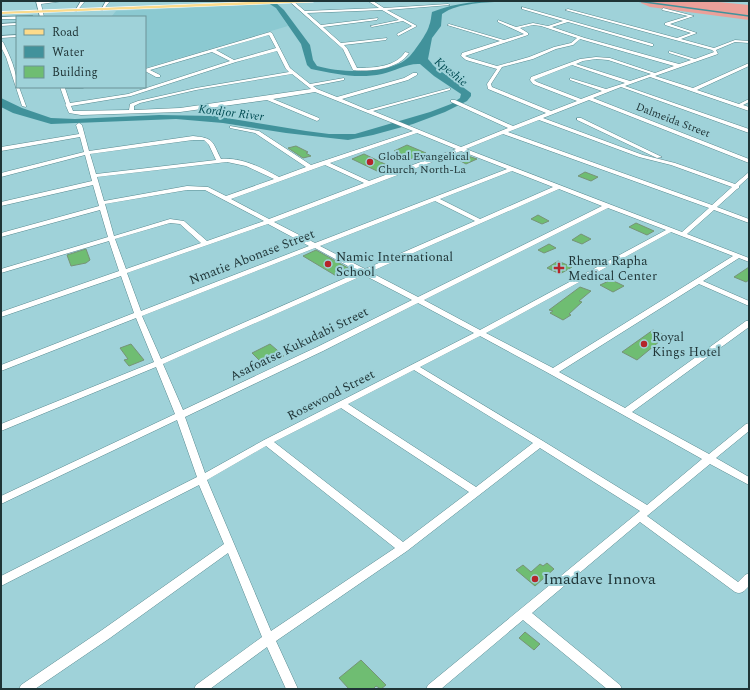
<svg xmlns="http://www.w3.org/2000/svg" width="750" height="690" viewBox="0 0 750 690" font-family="Spectral,serif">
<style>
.built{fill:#8bc9d1}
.green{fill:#eba099}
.water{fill:#41929b}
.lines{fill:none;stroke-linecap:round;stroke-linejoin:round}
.stream{stroke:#41929b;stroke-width:1.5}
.building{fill:#6fbd72;stroke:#769477}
.minor-casing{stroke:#57898f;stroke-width:1}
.major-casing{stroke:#fff;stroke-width:1}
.minor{fill:#fff;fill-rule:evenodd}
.major{fill:#fcdb8b;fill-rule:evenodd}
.poi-dot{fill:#b5252a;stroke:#9fd2d9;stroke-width:1.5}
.labels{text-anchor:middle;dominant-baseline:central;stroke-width:4;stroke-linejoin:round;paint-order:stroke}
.far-street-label{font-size:11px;fill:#1f3436;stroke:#9fd2d9}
.far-poi-label{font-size:11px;fill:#1f3436;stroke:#9fd2d9;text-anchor:start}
.far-water-label{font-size:12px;font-style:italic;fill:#014c53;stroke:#9fd2d9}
.street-label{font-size:13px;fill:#1f3436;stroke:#9fd2d9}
.poi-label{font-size:13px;fill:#1f3436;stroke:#9fd2d9;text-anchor:start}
.near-poi-label{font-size:16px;fill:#1f3436;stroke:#9fd2d9;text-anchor:start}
</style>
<rect width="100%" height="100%" fill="#9fd2d9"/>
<!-- built -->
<path class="built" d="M271,4l5,4 12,18 -143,42v-51h-34l5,-6z"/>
<!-- green -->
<path class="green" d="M641,1h67l41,4v15l-99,-13 -9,-4z"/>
<!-- water -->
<path class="water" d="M265,1l10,1 9,8 26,35 3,15 4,6c24,7 73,9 92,-9 5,-5 19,-25 20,-31 2,-5 2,-9 3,-14 25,-10 48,-11 74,-11 -20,2 -47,1 -64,13l-1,12 -9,12 -4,21 7,8 36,26v3l-4,5 -22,11 -32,12 -40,11 -25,5 -62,-7 -63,-10 -47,-4 -125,5 -38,-11 -12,-6v-9l21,10 29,10 24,1 84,-4 55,1 92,15 23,3h26l75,-22 21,-8 9,-6 1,-4 -27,-18 -14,-12c-13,-1 -25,7 -38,10 -24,5 -47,0 -71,-5l-4,-4 -6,-21 -25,-36z"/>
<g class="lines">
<!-- stream -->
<path class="stream" d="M637,1l112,15"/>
</g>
<!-- building -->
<path class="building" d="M407,145l19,8 -14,6 -18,-8z
M296,146l12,6 -2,1 5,3 -8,2 -15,-10z
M364,154l25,12 -12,5 -25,-12z
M464,155l4,1 9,3 -11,5 -11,-6z
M585,172l13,5 -7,4 -13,-5z
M538,215l11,6 -7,3 -11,-5z
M636,223l18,8 -7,4 -18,-8z
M581,234l10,5 -9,5 -10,-4z
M549,244l7,4 -12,5 -6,-3z
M86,249l4,11 -4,3 -15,3 -4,-11z
M316,250l32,18 4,2 -14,7 -35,-21z
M558,261l14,6 -12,7 -13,-6z
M749,267v13l-3,2 -12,-5z
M611,280l7,3 6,3 -11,6 -13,-7z
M580,287l11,4 -12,10 3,1 -13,12 2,1 -8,5 -13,-7 3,-2 -4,-1z
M653,330l13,6 -29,24 -15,-8z
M131,344l13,16 -15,6 -5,-6 4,-1 -8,-11z
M270,344l14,12 -19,10 -13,-13z
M547,563l7,6 -19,17 -19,-16 7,-5 8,7 9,-8 3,2z
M525,632l15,12 -6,6 -15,-12z
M361,660l25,25 -5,4 -5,-3 -3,3h-24l-10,-11z"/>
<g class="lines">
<defs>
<path id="minor" d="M36,1h27l-22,3 3,13h-4z
M81,1h4l-8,10h-2z
M106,1h4l-7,9h-2z
M289,1h4l12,10 74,-3 -11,-7h5l11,7 64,-4 2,1 -63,5 30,16 -19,10 -1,-2 15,-8 -9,-5 -31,6 -2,-1 29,-6 -17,-10 -75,3 14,12 57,-7 -1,2 -54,7 18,16 46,-5 -1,2 -42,5 3,3 10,20c16,0 39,-1 48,-16l4,1c-10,16 -38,19 -56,17l-10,-21z
M522,7l131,37v2h-2l-83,-24 -16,5 33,11 94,26 12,-4 -22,-7v-2l26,8 19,-7 -2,-2 -147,-40 3,-1 109,29 14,-5 -26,-8v-2l23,-7 -26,-6 1,-2 31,8 -24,8 27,9 -16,6 33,9 21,-8 14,1v2l-14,-1 -19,8 2,4 -63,22 38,12 56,-25v3l-52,24 42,14 10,-5v3l-6,3 6,2v4l-99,-34 -25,9 124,43v4l-128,-46 -28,11 156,61v4l-160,-63 -46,18 100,37 32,8 60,21 14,-12v5l-10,9v2l-2,1 -20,18 32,12v4l-35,-13 -27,24 62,24v4l-10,-4 -36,23 46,20v5l-50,-22 -140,88 66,36 121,-87h3v6l-117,85 77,42 37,-30 3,-1v8l-33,27 33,19v8l-39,-21 -63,52 91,66 7,-7 4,-2v13c-4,4 -7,9 -14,6l-95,-70 -108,91 88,72 2,4h-15l-84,-69 -82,69h-15l2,-4 212,-174 -100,-63 -133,103 -131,90 22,48h-12l-19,-42 -57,42h-16l2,-4 66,-48 -34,-84 -118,85 -75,51h-16l2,-4 81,-55 122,-86 -25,-59 -198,101v-10l196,-99 -20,-57 -176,84v-8l174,-82 -19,-47 -155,64v-7l153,-62 -18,-44 -135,53v-6l133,-52 -13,-37 -120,41v-5l118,-41 -10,-30 -108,32v-4l107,-32 -8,-27 -99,27v-4l98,-27 -6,-21 -92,21v-4l91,-21 -7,-26 -84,22v-4l83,-21 -4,-15 -79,14v-4l78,-13 -3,-9 3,-2 3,2 7,26 104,-15c21,2 19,5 28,23 21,-2 41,9 58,18l27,-10 -51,-34 -25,-5v-2l29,5 52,34 102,-34 -98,-39 -42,7 46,19 1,1 -3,2 -50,-21 -87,12 -99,3 -12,-2 -3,-7 -1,-1 1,-1 -6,-17h25l-2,1h-18l5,15 58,-9 102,-33 -18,-9 -62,18 10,5v2h-4l-11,-6v-2l125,-37 2,1 18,35 20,16 34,-6v2l-31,6 4,3 20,8 67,-19 9,-5h4v2l-9,5 -66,19 26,11 82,-22v2l-77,21 88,36 47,-19 -57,-26v-2h4l58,26 33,-13 -58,-24 -1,-5 10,-15 -31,-9 -5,-4 1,-3 38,-12 -53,-16 2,-1 55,16 20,-6 -26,-12v-2l18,7 17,-4 15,3 15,-5 -41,-12zM533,25l8,1 36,12 -6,5 -17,4 -25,10 -32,9 -27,-8 -5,-2 63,-21v-2l-8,-5zM269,35l7,13 -42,12 -18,-10zM580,39l94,27 -19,7 -45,-15 -14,-1 -16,2 -49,18 -1,3 3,4 44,17 -26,10 -59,-24 -1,-3 11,-17 31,-8 23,-10 17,-4zM277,51l9,18 3,3 -93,16 -58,13 -8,3 -1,6 -56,1 -2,-5 60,-10 105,-34zM596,59l12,1 43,14 -21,7 -54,-17 7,-3zM572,65l53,18 -19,6 -36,-11v2l32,11 -21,8 -44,-17 -3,-2zM292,74l19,15 -131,19 -46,2v-4l6,-3 56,-13zM539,120l100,37 32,8 61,22 -20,18 -204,-73zM417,133l39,16 -87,32 -39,-18zM503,134l206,74 -27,24 -216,-83zM193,140h11l5,5 7,15 -120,14 -6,-20zM461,151l46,18 -192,74 -41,-21zM227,162l19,4 28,13 -48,17 -18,-9 -21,-1 -83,15 -7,-24zM325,165l39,18 -95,36 -38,-20zM512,171l41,16 -73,32 -40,-20zM559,189l43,17 -184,91 -48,-25zM187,190h18l59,31 -57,20 -23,-20 -14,-2 -56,17 -9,-32zM435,201l40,20 -110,48 -45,-23zM608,208l58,22 -186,100 -56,-30zM170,223l10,1 21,19 -75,26 -11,-30zM268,224l41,22 -168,65 -14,-38zM671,232l62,24 -180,112 -67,-35zM315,248l44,24 -198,87 -19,-43zM364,275l48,25 -95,47 -134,63 -20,-46zM418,303l56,30 -210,107 -59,33 -20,-56 138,-66zM480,336l70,38 152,85 -55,46 -104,-64 -123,-74zM414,370l119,73 -57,44 -128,-83zM341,408l128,84 -66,50 -129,-100zM266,446l129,102 -124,83 -64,-151z
M33,16l1,1h-17v2h-16v-2z
M17,23v2l-16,1v-2z
M17,35v2l-16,1v-2z
M1,41l2,1c7,14 14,29 14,45h2l7,19v1l-4,-1 -16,-49 -5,-10z
M577,118h4l81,39 -5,1 -80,-38z"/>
<path id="major" d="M277,1h38l-2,1 -312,12v-2z"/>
</defs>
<!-- minor casing -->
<use href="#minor" class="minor-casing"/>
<!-- major casing -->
<use href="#major" class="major-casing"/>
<!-- minor -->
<use href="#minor" class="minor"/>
<!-- major -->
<use href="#major" class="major"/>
</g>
<!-- markers -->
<g class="poi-dot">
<circle cx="370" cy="162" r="4"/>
<circle cx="328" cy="264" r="4"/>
<path d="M557 262h4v4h4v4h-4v4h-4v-4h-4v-4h4z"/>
<circle cx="644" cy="344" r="4"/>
<circle cx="535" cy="579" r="4"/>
</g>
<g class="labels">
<!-- far-street labels -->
<g class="far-street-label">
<text transform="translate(673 120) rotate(21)">Dalmeida Street</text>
</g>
<!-- far-poi labels -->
<g class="far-poi-label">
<text x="378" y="156">Global Evangelical<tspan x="378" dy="13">Church, North-La</tspan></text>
</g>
<!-- far-water labels -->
<g class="far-water-label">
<text transform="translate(451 72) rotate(39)">Kpeshie</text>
<text transform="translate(231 113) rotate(7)">Kordjor River</text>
</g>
<!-- street labels -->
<g class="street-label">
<text transform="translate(252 257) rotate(-21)">Nmatie Abonase Street</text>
<text transform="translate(299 344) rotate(-26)">Asafoatse Kukudabi Street</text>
<text transform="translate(331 395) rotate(-27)">Rosewood Street</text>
</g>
<!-- poi labels -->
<g class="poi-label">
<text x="336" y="257">Namic International<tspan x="336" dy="15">School</tspan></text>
<text x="568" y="261">Rhema Rapha<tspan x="568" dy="15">Medical Center</tspan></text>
<text x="652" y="337">Royal<tspan x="652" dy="15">Kings Hotel</tspan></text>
</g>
<!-- near-poi labels -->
<g class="near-poi-label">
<text x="543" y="579">Imadave Innova</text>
</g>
</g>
<!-- border -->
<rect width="750" height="690" fill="none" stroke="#1f3436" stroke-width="4"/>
<!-- legend -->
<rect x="16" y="16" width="130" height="72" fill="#9fd2d9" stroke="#6c9398"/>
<rect x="24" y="29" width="20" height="6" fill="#fcdb8b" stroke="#6c9398"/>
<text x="52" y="36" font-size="12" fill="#1f3436">Road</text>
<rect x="24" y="46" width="20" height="12" fill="#41929b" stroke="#6c9398"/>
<text x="52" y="56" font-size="12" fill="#1f3436">Water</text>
<rect x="24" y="66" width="20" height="12" fill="#6fbd72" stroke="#6c9398"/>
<text x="52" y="76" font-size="12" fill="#1f3436">Building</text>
</svg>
